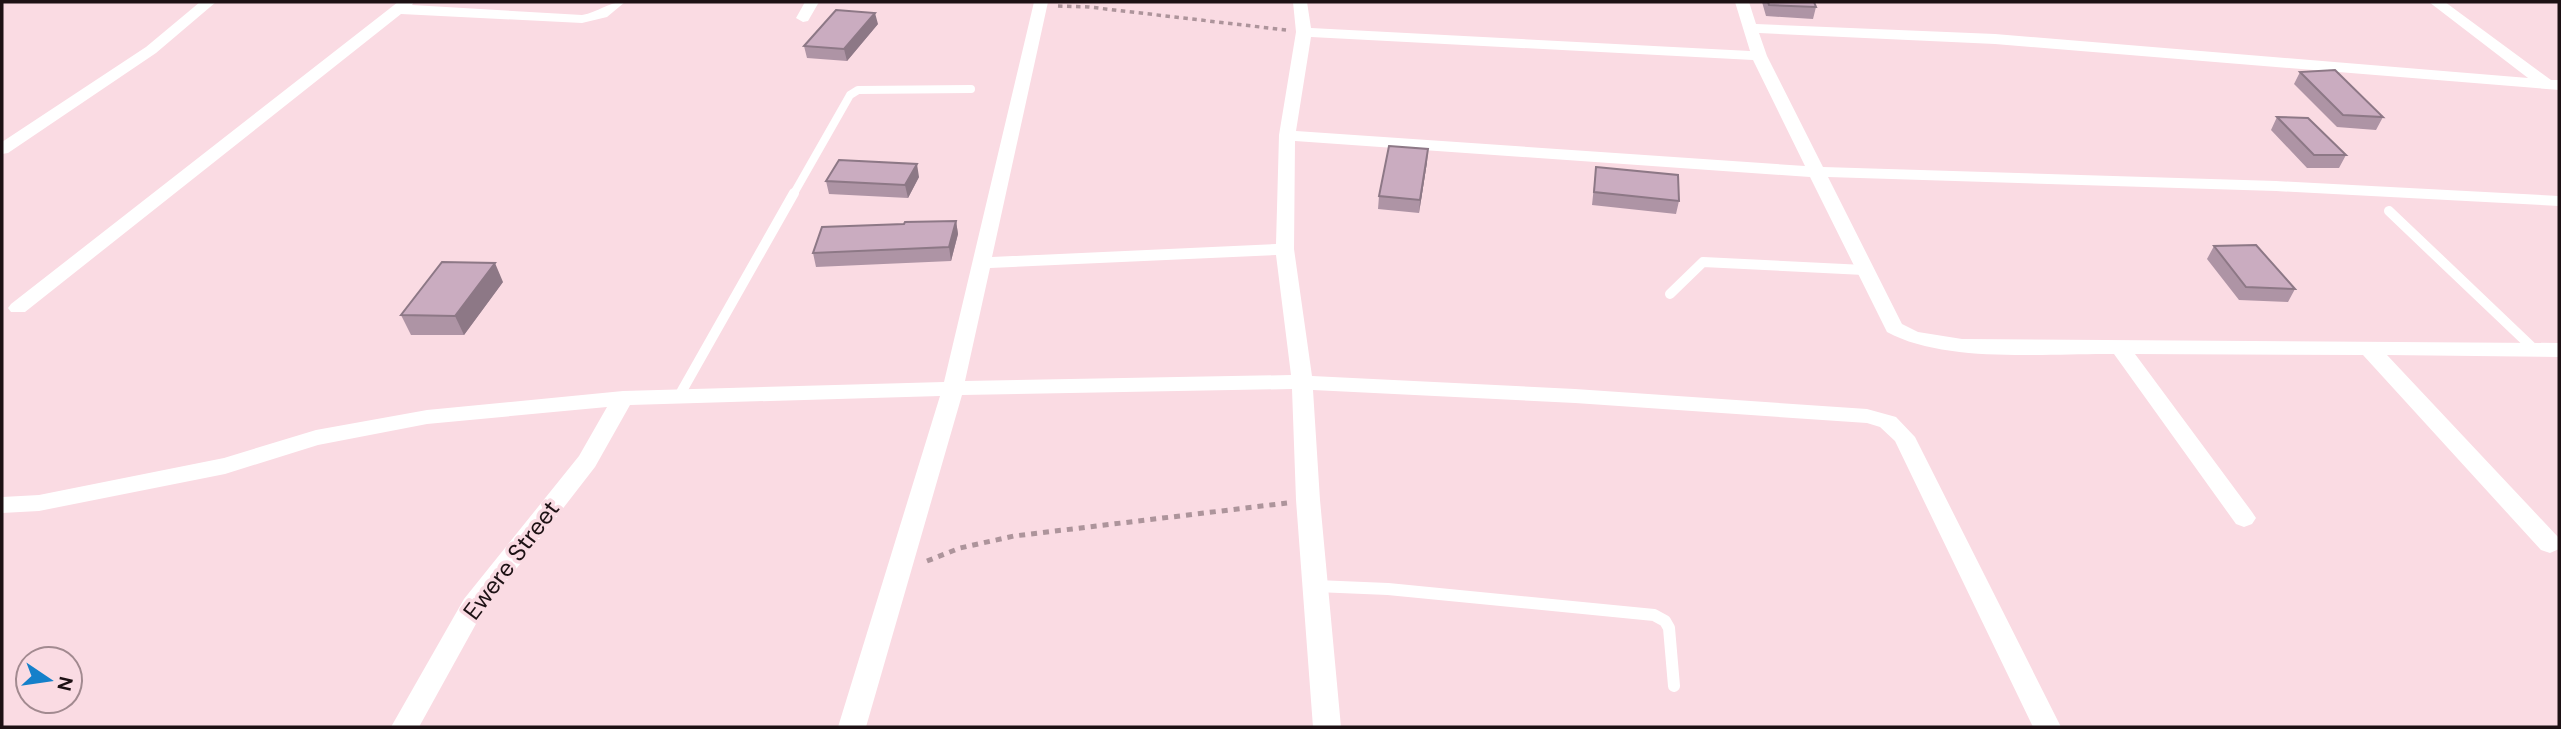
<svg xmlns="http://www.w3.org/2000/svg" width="2561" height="729" viewBox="0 0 2561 729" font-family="'DM Sans',sans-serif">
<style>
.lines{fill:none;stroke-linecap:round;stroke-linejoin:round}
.path-far1{stroke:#ad949b;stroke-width:3.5;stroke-dasharray:4.5 4.5;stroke-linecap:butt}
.path{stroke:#ad949b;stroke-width:5;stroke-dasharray:6 6;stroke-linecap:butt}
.service-far2{stroke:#fff;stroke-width:8}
.service-far1{stroke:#fff;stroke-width:10}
.service{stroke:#fff;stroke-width:12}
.minor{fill:#fff;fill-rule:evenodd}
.wall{fill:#ae94a5}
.shaded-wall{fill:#8d7886}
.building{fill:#caacc0;stroke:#8d7886;stroke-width:2}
.labels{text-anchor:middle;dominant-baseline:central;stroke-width:7;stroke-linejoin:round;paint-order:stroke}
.street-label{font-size:24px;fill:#1d1114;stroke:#fadbe3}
</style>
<rect width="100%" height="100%" fill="#fadbe3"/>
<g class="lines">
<!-- path-far1 -->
<path class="path-far1" d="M1058,6l31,1 197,23"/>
<!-- path -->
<path class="path" d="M927,561l33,-13 54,-12 273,-33"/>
<!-- service-far2 -->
<path class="service-far2" d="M793,195l57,-100 8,-5 113,-1"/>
<!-- service-far1 -->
<path class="service-far1" d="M2389,211l146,139
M1670,294l33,-32 161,8
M679,396l115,-203"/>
<!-- service -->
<path class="service" d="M1316,586l72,3 266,26 11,6 4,7 5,58"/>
<!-- minor -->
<path class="minor" d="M200,2h16l-60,51 -148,100 -6,1v-12l144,-95z
M398,2h16l-2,3 170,10c17,-3 27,-14 43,-13l-18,15 -25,6 -181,-9 -376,298h-14l-3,-4 3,-4z
M805,2h14l-11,19 -5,1 -7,-4z
M1034,2h14l-56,255 284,-13 3,-109 17,-103 -3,-30h14l4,26 439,23 -15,-49h14l7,22 239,10 533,44 -99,-76h16l106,78h8v10l-564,-46 -236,-11 8,23 56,111 453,14 283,15v10l-283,-15 -448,-14 74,147 16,8 44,7 597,4v14l-172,-2 172,183v11l-9,4 -9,-3 -178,-195 -228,-1 117,158 4,6 -4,6 -8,3 -8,-3 -122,-170c-67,-1 -168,10 -227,-22l-77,-155 -515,-36 -1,108 18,127 263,13 292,20 29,8 19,20 146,290h-28l-138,-286 -15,-14 -13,-4 -292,-20 -262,-13 7,110 21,227h-28l-17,-227 -4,-111 -330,6 -96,332h-28l102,-331 -310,9 -35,62 -113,146 -63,114h-28l73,-128 115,-143 28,-49 -180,17 -109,21 -93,29 -186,37 -37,2v-16l37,-2 185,-37 92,-28 111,-20 196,-19 321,-9zM1311,37l442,23 52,106 -509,-35zM1276,255l15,120 -326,6 25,-113z"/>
</g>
<!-- wall -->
<path class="wall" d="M1762,2h52l2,5 -3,12 -47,-3z
M878,24l-31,37 -40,-3 -3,-12z
M2300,72l83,45 -7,13 -39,-3 -43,-43z
M2277,117l69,38 -7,13h-32l-36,-38z
M1427,162l-8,51 -41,-4 1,-13z
M1596,167l83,34 -3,13 -84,-9z
M919,177l-11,21 -79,-4 -3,-13z
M956,221l2,13 -7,27 -135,6 -3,-14 91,-29z
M2214,246l81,43 -7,13 -49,-2 -32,-41z
M503,282l-39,53h-53l-10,-20z"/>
<!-- shaded-wall -->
<path class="shaded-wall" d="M875,13l3,11 -31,37 -3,-12z
M1428,149l-1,13 -8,51 1,-13z
M917,164l2,13 -11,21 -3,-13z
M956,221l2,13 -7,27 -2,-14z
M495,263l8,19 -39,53 -9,-19z"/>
<!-- building -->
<path class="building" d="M1768,2h46l2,5 -47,-2z
M836,10l39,3 -31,36 -40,-3z
M2335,70l48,47 -40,-2 -43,-43z
M2277,117l31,1 38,37h-32z
M1389,146l39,3 -8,51 -41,-4z
M839,160l78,4 -12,21 -79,-4z
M1596,167l82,8 1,26 -85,-9z
M956,221l-7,26 -136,6 9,-26 82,-3 1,-2z
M2256,245l39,44 -49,-2 -32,-41z
M442,262l53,1 -40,53 -54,-1z"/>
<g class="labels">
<!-- street labels -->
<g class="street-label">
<text transform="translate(511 560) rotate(-53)">Ewere Street</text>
</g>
</g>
<!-- border -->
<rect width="2561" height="729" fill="none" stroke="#1d1114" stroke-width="7"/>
<!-- north arrow -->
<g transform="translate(49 680) rotate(103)"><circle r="33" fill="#fadbe3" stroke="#a28a90" stroke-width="2"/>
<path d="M0-5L12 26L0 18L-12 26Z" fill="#1480ca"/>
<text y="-10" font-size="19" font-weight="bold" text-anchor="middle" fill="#1d1114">N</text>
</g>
</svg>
